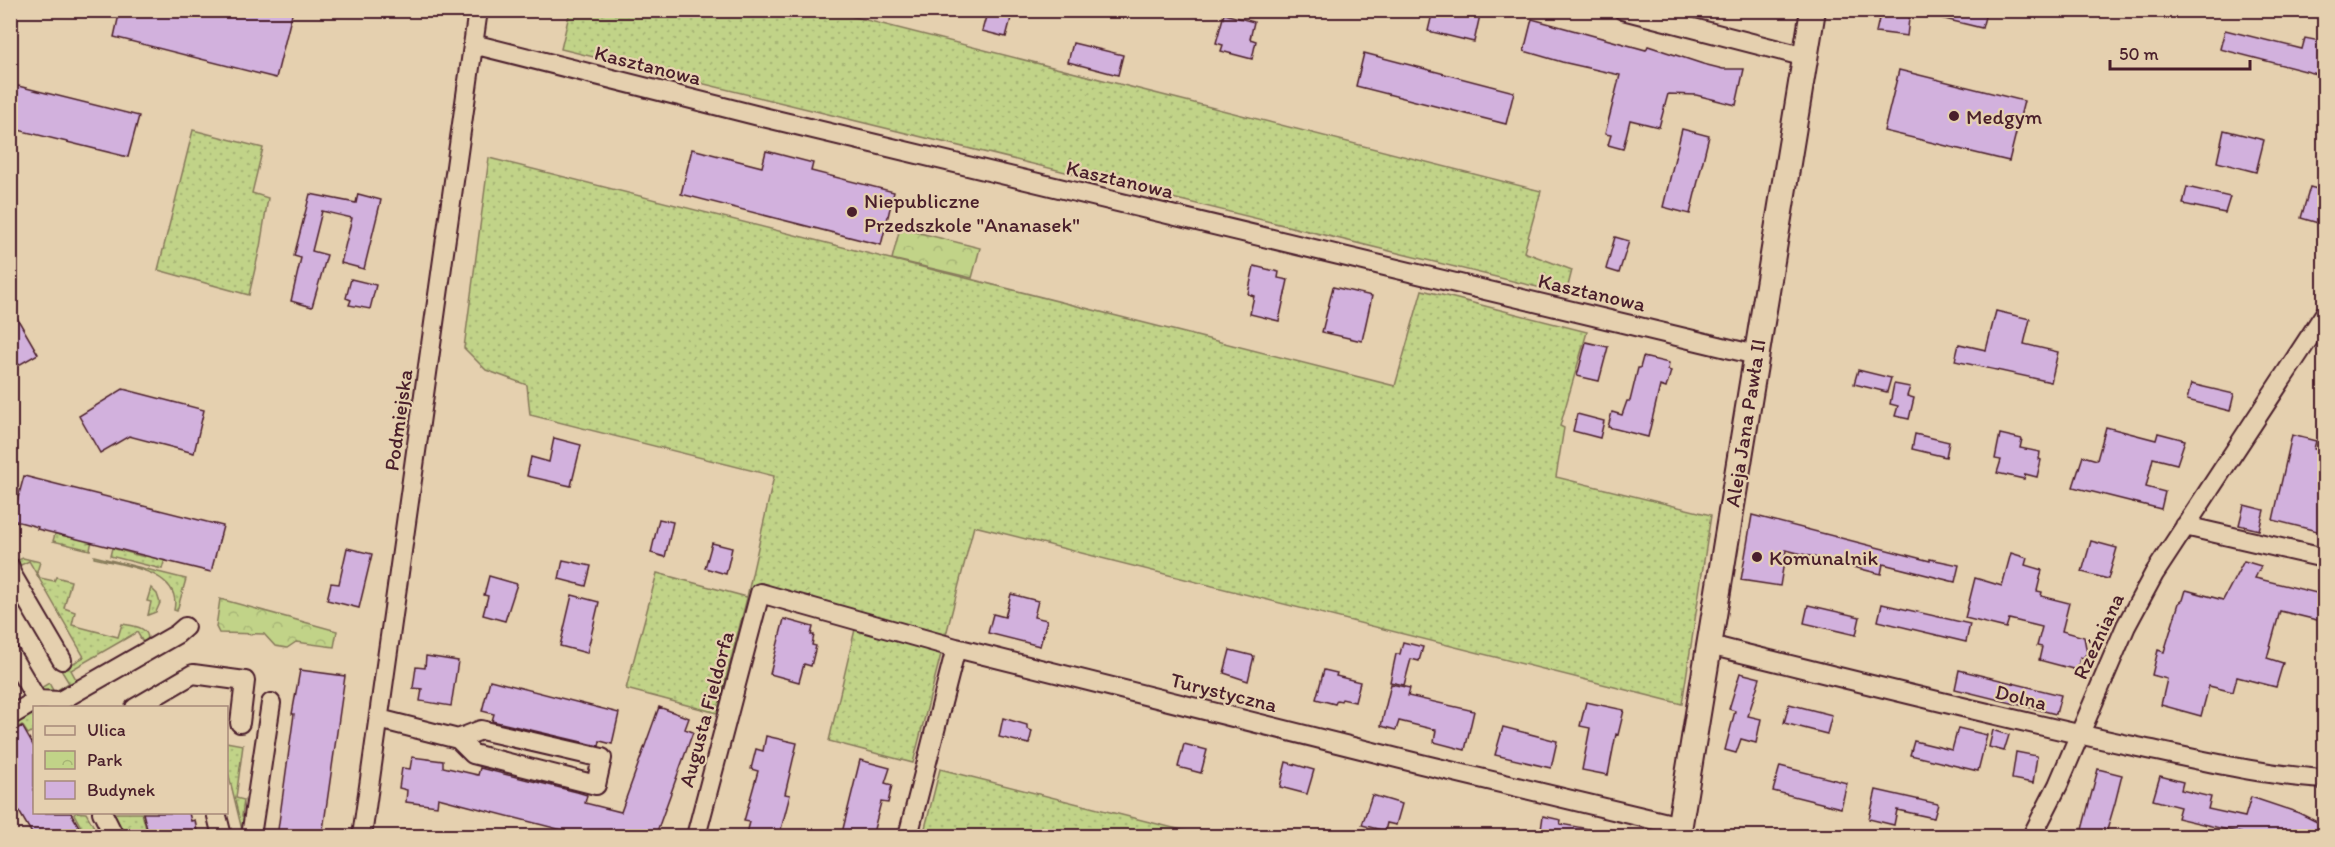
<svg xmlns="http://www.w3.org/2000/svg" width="2335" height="847" viewBox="0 0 2335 847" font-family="Itim,sans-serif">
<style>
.grass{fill:url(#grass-dots);stroke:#86795a;stroke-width:1.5}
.park{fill:url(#park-crowns);stroke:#86795a;stroke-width:1.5}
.building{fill:#d2b1dd;stroke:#4a1f2b;stroke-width:1.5}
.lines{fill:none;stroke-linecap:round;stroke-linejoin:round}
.street-casing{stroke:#4a1f2b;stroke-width:22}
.secondary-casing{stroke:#4a1f2b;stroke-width:28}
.street{stroke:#e5d0af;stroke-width:18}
.secondary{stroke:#e5d0af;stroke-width:24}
.poi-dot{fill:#4a1f2b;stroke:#e5d0af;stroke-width:2}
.labels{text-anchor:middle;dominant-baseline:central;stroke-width:4.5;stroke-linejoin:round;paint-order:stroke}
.street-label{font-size:21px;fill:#4a1f2b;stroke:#e5d0af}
.poi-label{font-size:21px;fill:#4a1f2b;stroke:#e5d0af;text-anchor:start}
</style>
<defs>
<pattern id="grass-dots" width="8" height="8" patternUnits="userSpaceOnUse" patternTransform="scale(1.5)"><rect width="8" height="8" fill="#c1d388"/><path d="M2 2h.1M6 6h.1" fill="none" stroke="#a7b576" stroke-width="1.8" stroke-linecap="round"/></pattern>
<pattern id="park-crowns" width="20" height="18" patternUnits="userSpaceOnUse" patternTransform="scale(1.5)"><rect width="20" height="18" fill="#c1d388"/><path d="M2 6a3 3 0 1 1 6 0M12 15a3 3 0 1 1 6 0" fill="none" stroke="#a7b576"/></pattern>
</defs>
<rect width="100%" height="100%" fill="#e5d0af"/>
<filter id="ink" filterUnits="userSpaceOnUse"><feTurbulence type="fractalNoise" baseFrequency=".0167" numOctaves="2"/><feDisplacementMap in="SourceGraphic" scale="12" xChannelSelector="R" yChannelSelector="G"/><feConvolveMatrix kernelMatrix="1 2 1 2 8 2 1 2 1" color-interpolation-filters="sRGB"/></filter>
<g filter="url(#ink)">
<!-- grass -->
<path class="grass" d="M570,11h261l710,180 -17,61 48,18 -6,24 -1005,-245z
M193,130l70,18 -11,45 16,5 -8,49 -11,48 -91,-25z
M489,158l906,228 27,-96 165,42 -27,94 4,2 -8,49 155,38 -29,189 -708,-178 -61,237 -84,-22 27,-116 -109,-27 -30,115 -91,-24 31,-116 90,24 27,-121 -244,-61 -3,-30 -41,-15 -22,-22z
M55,534l37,6 -2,10 -37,-9z
M112,548l32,9 2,-3 19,5 -3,10 -52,-13z
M94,556l92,23 -9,32 -3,-1c9,-40 -53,-45 -80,-52z
M23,558l17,4 -3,10 3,6 14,3 2,-4 15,4 -7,27 11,4 -3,13 46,12 4,-13c11,2 27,2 26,17l-4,3 -7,-12 -66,38 7,13 -22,12 -8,1 -9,-7 10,-6 5,9 15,-9 -8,-13 23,-13 -55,-96 -12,6 1,-7z
M151,588l6,6 3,9 -4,9 -8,3 3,-13 -4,-1z
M34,710v20l-6,4 -6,-9 -11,6 -1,-8z
M226,742l17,3 -7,53 8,2 -2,16 5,1 -3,19h-14l-1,-3 13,-3 -15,-62z
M940,769l265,67h-282z
M77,812l9,1 13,23h-13l-12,-22z
M115,813h27l6,23h-26l-12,-22z"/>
<!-- park -->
<path class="park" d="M900,228l80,20 -8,30 -80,-19z
M220,599l117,32 -3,16 -38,-5 -9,6 -12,-2 -11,-12 -45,-1 -3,-6z"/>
<!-- building -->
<path class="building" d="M120,10h173l-17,68 -162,-41z
M1433,10h30l17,5 -6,27 -46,-11z
M1881,10h29l-3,26 -31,-4z
M1933,10h44l9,3 -4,15 -50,-12z
M987,13l24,5 -5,19 -24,-6z
M1224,14l30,8 -4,17 6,2 -4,18 -31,-8 2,-6 -7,-2z
M1532,19l114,31 2,-4 55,18 20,5h21l-8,36 -40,-10 -28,-1 -9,33 -29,-7 -7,29 -15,-4 3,-10 -6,-1 15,-59 -58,-13 -38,-11z
M2225,30l77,19 3,-11 20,4v34l-105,-27z
M1073,43l50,12 -5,20 -50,-13z
M1364,53l150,39 -8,32 -150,-38z
M1899,70l125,31 -15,60 -125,-30z
M10,84l129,32 -11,41 -118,-29z
M1682,129l27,7 -19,78 -27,-7z
M2224,130l40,10 -8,32 -39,-10z
M692,149l70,18 4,-16 47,12 -2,8 83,21 -13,53 -200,-51z
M2187,187l43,10 -5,16 -42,-9z
M2310,187l15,4v34l-24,-7z
M310,194l46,9 2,-9 23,6 -17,69 -23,-6 11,-45 -30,-7 -10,40 15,4 -15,52 -21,-6 10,-43 -7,-2z
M1615,237l14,4 -10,32 -13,-4z
M1254,266l25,6 -1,6 10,2 -9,41 -29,-7 4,-18 -6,-2z
M351,279l25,6 -6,24 -21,-4 2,-5 -5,-2z
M1333,287l39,9 -10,45 -40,-9z
M10,306l28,48 -28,16z
M1996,311l34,8 -6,25 34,8 -7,30 -96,-21 4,-17 27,6z
M1586,342l22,5 -9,34 -22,-5z
M1643,357l26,6 -1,7 3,1 -5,17 -6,-2 -12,51 -40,-10 4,-15 10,3 5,-14h3l8,-33h2z
M1858,370l33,8 -4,14 -33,-8z
M1894,384l16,3 -3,9 7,2 -5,21 -14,-3 3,-10 -8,-2z
M2191,384l43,10 -4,17 -43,-11z
M123,389l81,21 -10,43 -65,-17 -29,17 -21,-37z
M1577,414l27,7 -4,17 -27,-7z
M2106,427l50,13 2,-7 27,7 -8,24 -24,-6 -7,29 19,5 -4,17 -88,-22 10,-31 14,4z
M1915,434l34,8 -3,15 -34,-8z
M2000,434l22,5 -2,9 20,4 -1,7 2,1 -4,17 -12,-3 -1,5 -27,-6 4,-13 -6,-1z
M2292,435l24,6 -2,8 11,2v82l-52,-13z
M554,438l27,7 -10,41 -44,-10 4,-19 18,5z
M24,476l199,50 -12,46 -174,-43 1,-2 -26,-7z
M2244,505l20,5 -5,20 -20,-5z
M1752,515l178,46v-2l29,6 -4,17 -72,-18 -2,10 -95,-24 -6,36 -39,-6z
M659,519l14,3 -8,35 -14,-4z
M2091,541l26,7 -9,31 -26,-7z
M712,543l20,5 -6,26 -21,-6z
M347,548l25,6 -13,54 -32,-8 4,-17 8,1z
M2011,553l16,5 -2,7 17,5 -5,21 5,1 -1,4 28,7 -7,28 22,6 3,16 -4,5 -3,-1 -3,13 -38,-10 3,-13 -5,-1 5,-19 -33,-8 -3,9 -41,-10 10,-40 27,8z
M563,560l28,6 -5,20 -27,-7z
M2244,561l17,5 -6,12 70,17v27l-45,-11 -13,47 16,5 -7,24 -39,-10 -4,15 -24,-6 -8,30 -40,-11 6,-26 -15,-4 6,-25 6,2 15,-49 4,-3 3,-10 37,10z
M489,576l28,8 -12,37 -22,-6 5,-19 -4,-1z
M1011,594l27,7 -4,16 13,3 -7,26 -52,-13 5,-19 12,3z
M572,595l27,7 -12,51 -27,-7z
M1882,604l88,20 -4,18 -88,-21z
M1808,605l52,12 -4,18 -52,-12z
M784,619l29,8 -2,8h3l-2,10 4,1 -5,20 -7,-2 -5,18 -29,-8z
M1403,642l20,5 -4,14 -8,-2 -7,26 -14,-3 6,-28h4z
M1230,650l24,6 -6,25 -24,-8z
M426,656l32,5 -7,45 -31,-5 2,-12 -9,-1 3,-21 9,1z
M300,670l45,6 -23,161h-45l17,-123h-2z
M1324,670l13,3 -1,3 24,6 -5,20 -13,-3 -1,2 -4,-1 -2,4 -19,-5z
M1959,670l102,25 -5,19 -101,-25z
M1740,673l20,5 -12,38 13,3 -5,24 -15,-4 -5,14 -11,-3 10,-39 -6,-2z
M490,680l129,33 -7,31 -12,-3 -1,5 -107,-25 2,-7 -12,-3z
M1391,684l19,4 -2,8 66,15 -9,39 -31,-8 2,-12 -37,-9 -3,9 -15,-4z
M1586,702l38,8 -6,25 -2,-1 -8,41 -26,-5 8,-42 -10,-2z
M1789,704l43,11 -5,19 -43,-11z
M659,707l30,11 -4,11 8,3 -38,105h-66l-151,-39 -1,8 -31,-4 1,-12 -8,-2 3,-20 8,1 2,-12 31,4v6l35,8 2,-7 97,24 10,3 -2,8 36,9z
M1003,718l24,7v4l5,2 -3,13 -30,-7z
M22,726l12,21v66h37l14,24h-51l-24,-41v-63z
M1503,727l54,14 -6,27 -56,-13z
M1958,728l29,7 -9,36 -68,-16 4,-14 38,9z
M1993,730l16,5 -5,16 -15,-4z
M766,736l31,7 -12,51 5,1 -11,42h-33l4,-15 -6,-1 14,-50 -7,-2 5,-20 7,2z
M1184,744l23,6 -6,23 -23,-6z
M2016,752l21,4 -4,27 -21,-4z
M860,760l30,8 -5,15 7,2 -4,18 -7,-1 -9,35h-31z
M1286,762l28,8 -7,24 -27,-7z
M1780,766l67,17 -6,25 -68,-17z
M2098,769l24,6 -7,28 -10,34h-25z
M2160,776l23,6 -2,8 30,7 -3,12 37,8 6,-20 48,16 26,13v11h-85l1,-4 -64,-15 3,-11 -27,-7z
M1876,790l62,14 -4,14 -37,-8 -3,15 -25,-6z
M1372,795l30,9 -6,21 -9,-2 -2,8 -23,-6z
M143,813h46l2,8 4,-1 3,17h-49z
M1543,816l18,4 -1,4 29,5 -1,8h-48z"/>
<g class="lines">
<defs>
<path id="street" d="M1623,10l183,47
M473,44l290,73 993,238
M2185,526l139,32
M10,567l1,6 51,87
M1709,645c139,34 279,70 419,100 65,13 130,30 196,34
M10,654l27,46
M135,708l58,-34 52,7 -5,42
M10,716l27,-16 23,1 117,-67 8,-7
M379,719l79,20 15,15 123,31 6,-27 -121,-28 -23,9
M102,812l12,24
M216,812l6,24
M251,836l20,-133
M362,836l116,-826
M696,836l64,-243 196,55 465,116 259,62
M908,836l48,-188
M2032,836l26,-51 68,-159 28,-52 170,-259"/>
<path id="secondary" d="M1678,836l135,-826"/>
</defs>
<!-- street casing -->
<use href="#street" class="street-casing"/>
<!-- secondary casing -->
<use href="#secondary" class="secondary-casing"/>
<!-- street -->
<use href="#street" class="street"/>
<!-- secondary -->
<use href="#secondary" class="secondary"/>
</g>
</g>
<!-- markers -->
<g class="poi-dot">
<circle cx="1954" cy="116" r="6"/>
<circle cx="852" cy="212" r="6"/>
<circle cx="1757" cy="557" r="6"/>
</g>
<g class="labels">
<!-- street labels -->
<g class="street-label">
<text transform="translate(648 65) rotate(14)">Kasztanowa</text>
<text transform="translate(1120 179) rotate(13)">Kasztanowa</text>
<text transform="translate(1592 292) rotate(13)">Kasztanowa</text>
<text transform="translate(398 420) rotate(-82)">Podmiejska</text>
<text transform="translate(1745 423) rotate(-81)">Aleja Jana Pawła II</text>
<text transform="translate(2098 636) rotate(-65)">Rzeźniana</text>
<text transform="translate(1224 692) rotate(14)">Turystyczna</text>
<text transform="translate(2021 697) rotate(14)">Dolna</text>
<text transform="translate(706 709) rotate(-75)">Augusta Fieldorfa</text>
</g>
<!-- poi labels -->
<g class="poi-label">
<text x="1966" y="116">Medgym</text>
<text x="864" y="200">Niepubliczne<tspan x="864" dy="24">Przedszkole "Ananasek"</tspan></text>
<text x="1769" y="557">Komunalnik</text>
</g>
</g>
<!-- margin -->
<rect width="2335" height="847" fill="none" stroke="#e5d0af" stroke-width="36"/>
<rect x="18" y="18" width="2299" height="811" fill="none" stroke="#4a1f2b" stroke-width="2" filter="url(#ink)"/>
<!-- legend -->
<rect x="33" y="706" width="195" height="108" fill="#e5d0af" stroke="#a7897a" stroke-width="1.5"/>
<rect x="45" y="726" width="30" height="9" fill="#e5d0af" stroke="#a7897a" stroke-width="1.5"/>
<text x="87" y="736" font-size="18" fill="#4a1f2b">Ulica</text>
<rect x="45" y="751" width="30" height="18" fill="url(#park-crowns)" stroke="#a7897a" stroke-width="1.5"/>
<text x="87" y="766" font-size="18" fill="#4a1f2b">Park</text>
<rect x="45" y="781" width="30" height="18" fill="#d2b1dd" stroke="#a7897a" stroke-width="1.5"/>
<text x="87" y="796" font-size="18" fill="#4a1f2b">Budynek</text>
<!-- scale -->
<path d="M2110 60v9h140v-9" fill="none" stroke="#4a1f2b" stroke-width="3"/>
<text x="2119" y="60" font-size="18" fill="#4a1f2b" stroke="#e5d0af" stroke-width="4.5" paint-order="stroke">50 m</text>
</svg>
